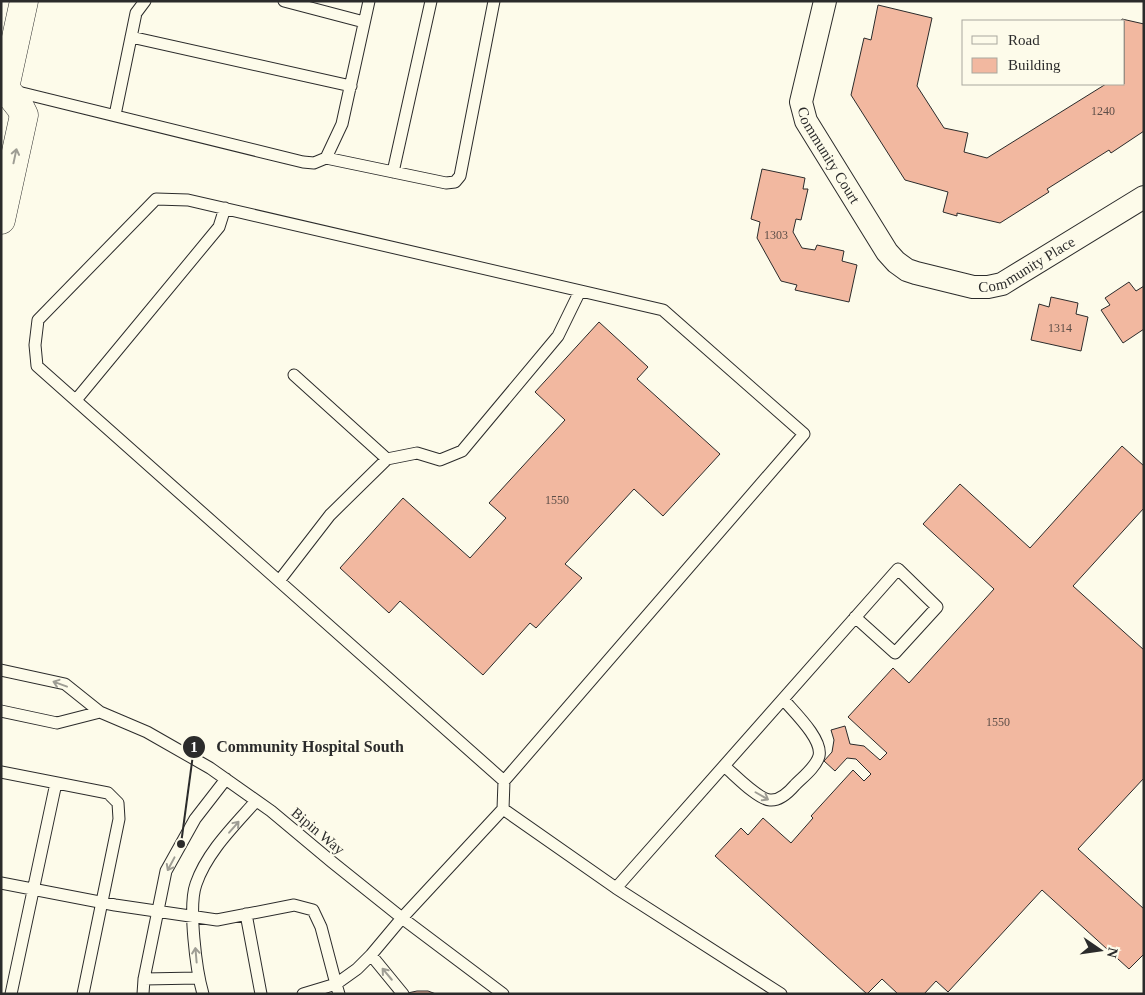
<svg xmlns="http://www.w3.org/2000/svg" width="1145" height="995" viewBox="0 0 1145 995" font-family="'Times New Roman',serif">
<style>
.building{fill:#f2b8a0;stroke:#2b2b2b}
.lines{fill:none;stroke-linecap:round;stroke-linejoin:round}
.service-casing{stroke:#2b2b2b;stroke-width:13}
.minor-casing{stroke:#2b2b2b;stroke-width:24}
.primary-casing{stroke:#2b2b2b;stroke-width:29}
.service{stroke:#fdfbea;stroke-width:11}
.minor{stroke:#fdfbea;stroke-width:22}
.primary{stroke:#fdfbea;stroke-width:28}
.oneway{stroke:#9e9d94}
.labels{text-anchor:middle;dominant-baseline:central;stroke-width:4;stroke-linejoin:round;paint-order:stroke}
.number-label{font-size:12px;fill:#5d4e48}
.street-label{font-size:15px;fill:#2b2b2b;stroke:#fdfbea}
.leader{fill:none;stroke:#2b2b2b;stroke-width:2}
.callout-dot{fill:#2b2b2b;stroke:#fdfbea;stroke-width:2}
.mark-label{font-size:15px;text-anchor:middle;font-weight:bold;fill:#fff}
.callout-label{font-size:16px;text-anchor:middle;font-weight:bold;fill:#2b2b2b;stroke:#fdfbea;stroke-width:4;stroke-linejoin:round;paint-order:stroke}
</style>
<rect width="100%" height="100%" fill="#fdfbea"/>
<!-- building -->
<path class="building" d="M878,5l54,13 -15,68 27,42 24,5 -4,19 23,6 119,-74h18v-63h-3l1,-2 22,5v107l-33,22 -2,-3 -62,39 2,3 -49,31 -43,-10v3l-14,-4 5,-20 -43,-12 -54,-85 13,-57 7,2z
M762,169l43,9 -2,11h5l-7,31 -5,-1 -3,13 9,16 13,2 2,-5 27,6 -2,10 15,4 -8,37 -54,-12 2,-5 -16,-4 -24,-43 3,-16 -9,-3z
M1129,282l7,9 8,-5v43l-21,14 -22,-33 9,-5 -5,-7z
M1051,297l27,6 -2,11 12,3 -7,34 -50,-11 8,-36 10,3z
M599,322l49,45 -11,12 83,75 -57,62 -29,-27 -69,75 17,14 -46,50 -6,-5 -47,52 -83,-74 -11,12 -49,-45 63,-70 67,60 36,-40 -17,-15 76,-83 -30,-28z
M1122,446l22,20v42l-71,78 71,64v128l-66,71 66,60v45l-15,15 -87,-79 -94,102 -12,-11 -12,13h-26l-16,-15 -15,15 -152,-138 26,-28 7,7 15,-17 28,25 22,-25 -2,-2 42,-46 11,11 7,-7 -15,-15 -9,-1 -12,13 -11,-10 8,-9 2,-12 -3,-10 14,-4 5,18 14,2 16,14 7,-7 -39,-36 45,-49 16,15 85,-94 -71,-65 37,-40 70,64z
M417,991h11l8,3h-33z"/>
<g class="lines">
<defs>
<path id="service" d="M284,1l80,21
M131,37l220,49
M14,91l289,71 11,1 12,-5 16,-34 27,-123
M115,115l21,-102 9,-12
M326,158l120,25 9,-1 5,-6 34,-175
M393,172l38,-171
M294,375l93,84
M76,400l143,-173 6,-19
M279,581l51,-66 57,-56 30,-6 23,7 22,-9 96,-115 22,-45
M1,670l64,14 35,28 47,20 63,36 61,43 61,51 70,56 101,76
M1,711l56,12 43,-11
M724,766c10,8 33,33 46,34 10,1 19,-8 25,-15 8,-8 21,-18 24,-29 4,-17 -26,-45 -36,-57
M1,772l107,21 10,10 1,16 -36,175
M503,809l113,79 165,106
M1,883l114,22 102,15 77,-15 19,5 8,17 15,57 21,-15 14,-14 31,-37 101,-109 1,-28 300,-347 -141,-124 -475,-110 -32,-1 -118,121 -3,25 2,21 467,415
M616,888l282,-319 39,38 -42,46 -40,-36
M246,914l15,80
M371,955l32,39
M144,979l54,-1
M11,994l45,-211
M143,994l1,-15 22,-108 29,-52 31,-40
M203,994c-7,-24 -15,-88 -7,-110 11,-32 38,-58 60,-83
M303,994l33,-10 3,10"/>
<g id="minor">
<path id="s1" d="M825,1l-24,101 5,19 81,131 9,10 11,8 9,3 57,14h15l14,-3 142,-87"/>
</g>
<path id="primary" d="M1,91l4,-3 19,-87
M1,220l23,-105 -4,-8 -15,-19"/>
</defs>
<!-- service casing -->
<use href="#service" class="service-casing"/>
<!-- minor casing -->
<use href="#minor" class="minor-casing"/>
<!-- primary casing -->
<use href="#primary" class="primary-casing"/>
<!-- service -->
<use href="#service" class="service"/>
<!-- minor -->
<use href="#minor" class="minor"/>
<!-- primary -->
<use href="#primary" class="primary"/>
</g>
<!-- one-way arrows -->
<defs><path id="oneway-shaft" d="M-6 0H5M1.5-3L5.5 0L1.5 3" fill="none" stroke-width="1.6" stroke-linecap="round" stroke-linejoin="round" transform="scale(1.25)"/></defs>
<g class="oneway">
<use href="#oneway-shaft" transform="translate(15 156) rotate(-78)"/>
<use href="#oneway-shaft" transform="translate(60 684) rotate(-160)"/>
<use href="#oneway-shaft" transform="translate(762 796) rotate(30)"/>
<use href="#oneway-shaft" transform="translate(234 827) rotate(-49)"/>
<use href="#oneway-shaft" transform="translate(171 864) rotate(118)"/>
<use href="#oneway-shaft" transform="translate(196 955) rotate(-95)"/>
<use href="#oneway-shaft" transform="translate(387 974) rotate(-130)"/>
</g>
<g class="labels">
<!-- number labels -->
<g class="number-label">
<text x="1103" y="111">1240</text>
<text x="776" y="235">1303</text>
<text x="1060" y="328">1314</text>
<text x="557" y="500">1550</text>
<text x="998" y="722">1550</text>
</g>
<!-- street labels -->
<g class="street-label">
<text stroke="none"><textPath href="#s1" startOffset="164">Community Court</textPath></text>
<text stroke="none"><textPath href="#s1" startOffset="432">Community Place</textPath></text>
<text transform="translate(318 831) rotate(40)">Bipin Way</text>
</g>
</g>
<!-- callouts -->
<path class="leader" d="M181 844L194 747"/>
<g class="callout-dot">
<circle cx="181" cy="844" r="5"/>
<circle cx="194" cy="747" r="12"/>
</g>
<g class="mark-label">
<text x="194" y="752">1</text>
</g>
<g class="callout-label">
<text x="310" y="752">Community Hospital South</text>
</g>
<!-- border -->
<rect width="1145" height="995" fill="none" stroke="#2b2b2b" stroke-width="5"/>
<!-- legend -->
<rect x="962" y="20" width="162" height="65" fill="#fdfbea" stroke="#a9a89e"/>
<rect x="972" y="36" width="25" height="8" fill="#fdfbea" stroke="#a9a89e"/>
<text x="1008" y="45" font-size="15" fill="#2b2b2b">Road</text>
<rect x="972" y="58" width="25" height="15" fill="#f2b8a0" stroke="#a9a89e"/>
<text x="1008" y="70" font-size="15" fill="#2b2b2b">Building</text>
<!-- north arrow -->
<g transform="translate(1100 950) rotate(103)" stroke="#fdfbea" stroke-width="4" paint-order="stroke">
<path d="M0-4L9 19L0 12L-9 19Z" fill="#2b2b2b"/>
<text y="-8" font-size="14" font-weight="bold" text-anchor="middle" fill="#2b2b2b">N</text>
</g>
</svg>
